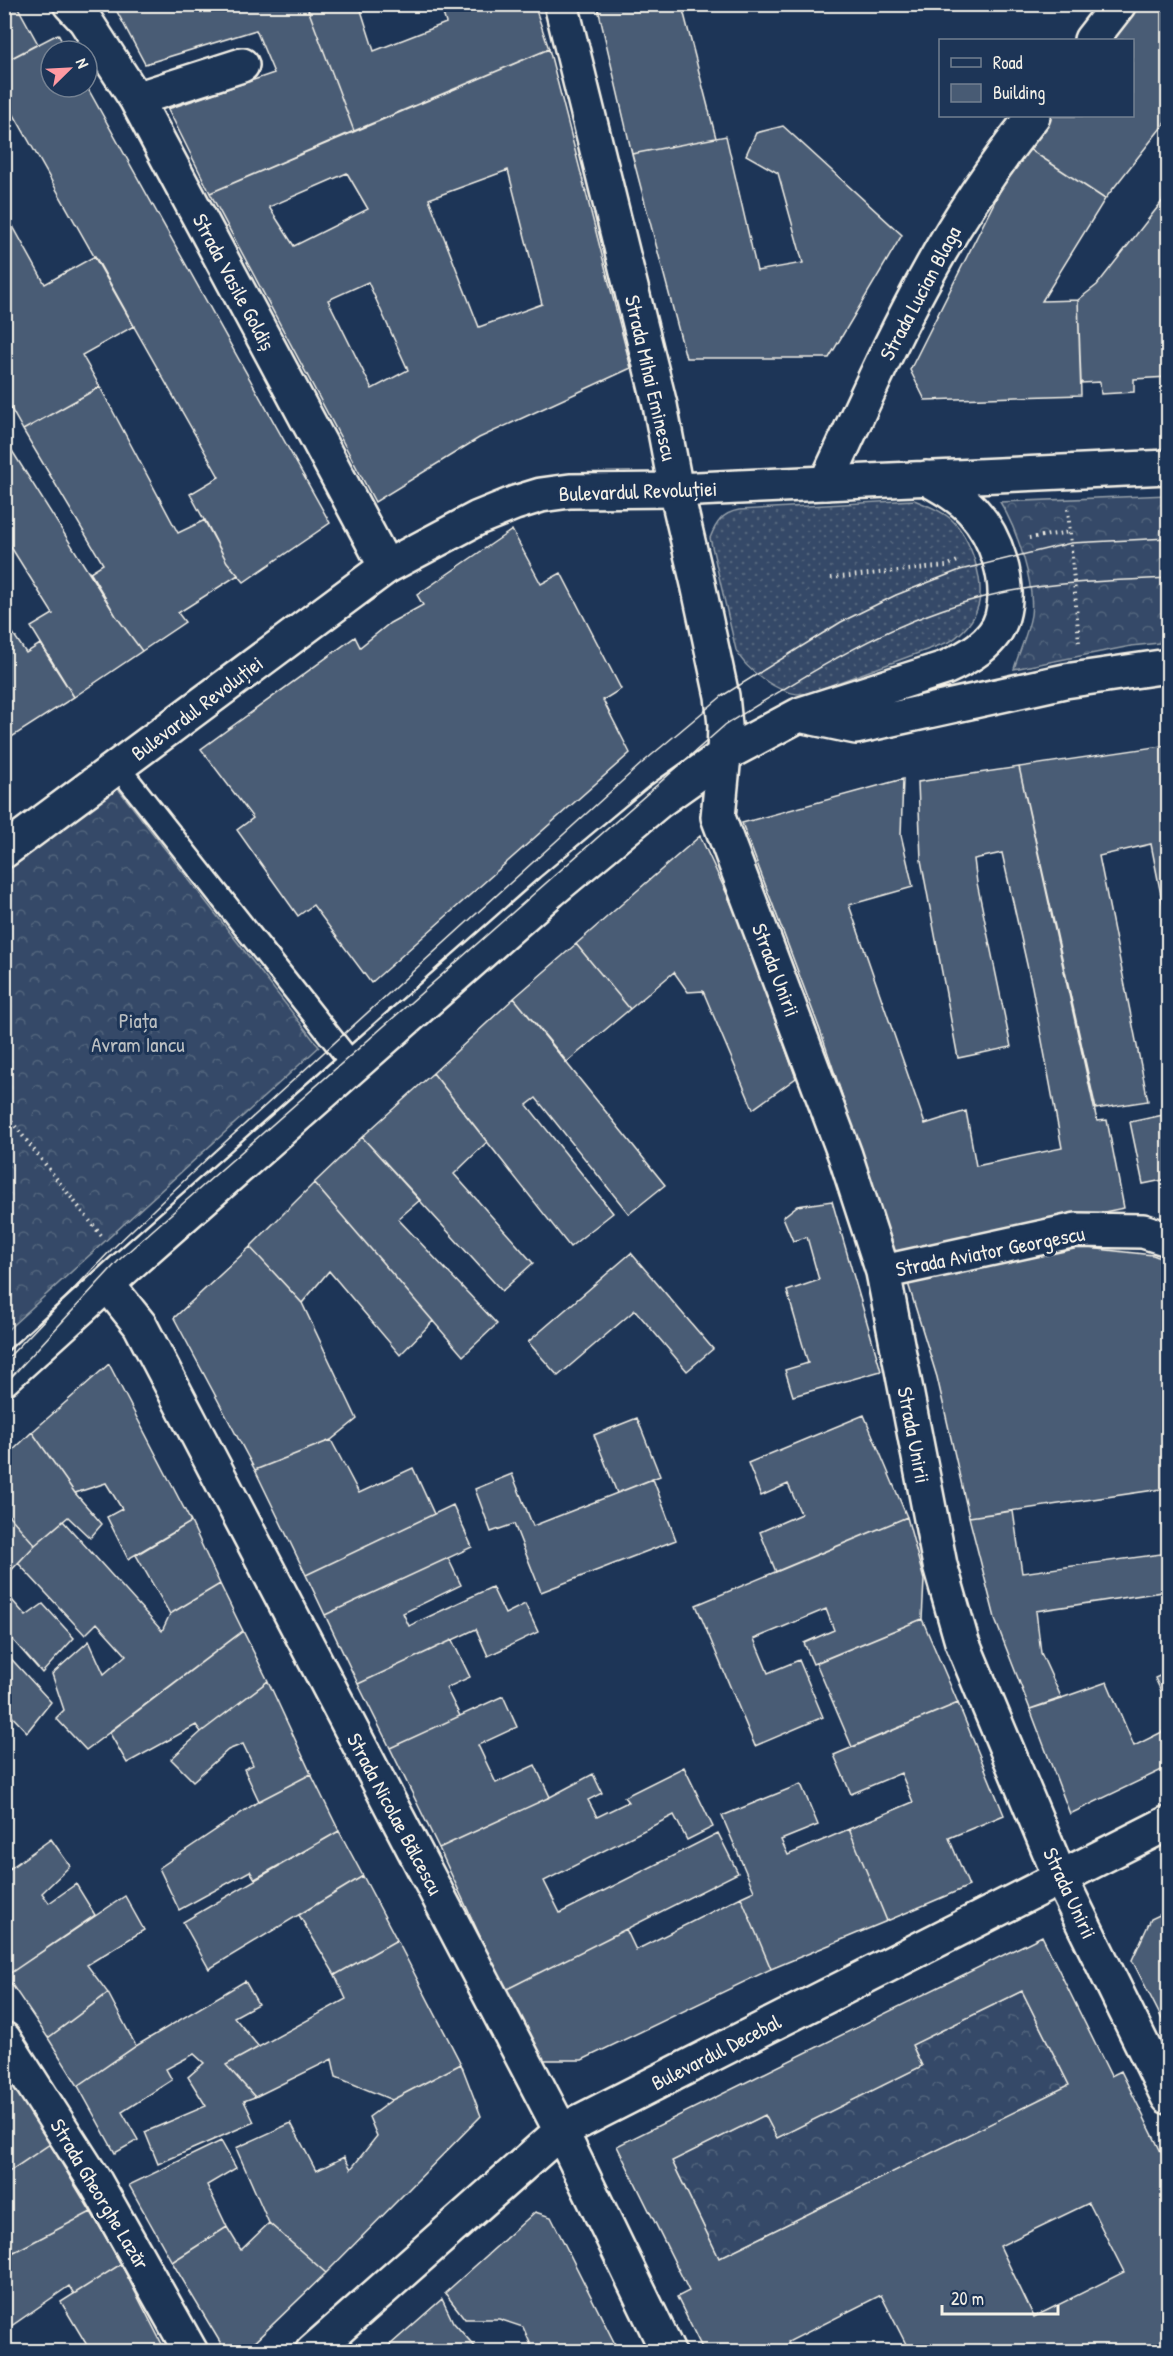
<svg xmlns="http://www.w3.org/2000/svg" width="1173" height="2356" viewBox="0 0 1173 2356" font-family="'Patrick Hand',sans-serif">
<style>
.grass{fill:url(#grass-dots);stroke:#949ea8;stroke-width:1.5}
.forest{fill:url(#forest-crowns);stroke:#949ea8;stroke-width:1.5}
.building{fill:#485b74;stroke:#f4f1e8;stroke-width:1.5;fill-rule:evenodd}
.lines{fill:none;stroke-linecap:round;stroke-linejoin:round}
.lane-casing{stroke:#f4f1e8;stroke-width:26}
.street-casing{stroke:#f4f1e8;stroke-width:38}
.secondary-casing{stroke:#f4f1e8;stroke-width:38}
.primary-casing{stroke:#f4f1e8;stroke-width:38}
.path{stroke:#f4f1e8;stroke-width:4;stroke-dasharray:1.5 4.5;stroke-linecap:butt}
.lane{stroke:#1d3557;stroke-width:21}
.street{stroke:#1d3557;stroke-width:33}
.secondary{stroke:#1d3557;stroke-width:33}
.primary{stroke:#1d3557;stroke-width:33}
.tram{stroke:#f4f1e8;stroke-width:1.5}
.labels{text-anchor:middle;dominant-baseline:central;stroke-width:6;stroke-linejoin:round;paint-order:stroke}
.street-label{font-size:21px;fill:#f4f1e8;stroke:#1d3557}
.park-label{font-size:21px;fill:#bbbfc1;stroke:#1d3557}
</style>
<defs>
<pattern id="grass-dots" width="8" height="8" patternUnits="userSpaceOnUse" patternTransform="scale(1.5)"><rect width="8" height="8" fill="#354a67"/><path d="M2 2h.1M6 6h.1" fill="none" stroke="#53657d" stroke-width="1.8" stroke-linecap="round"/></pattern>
<pattern id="forest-crowns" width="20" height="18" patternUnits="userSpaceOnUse" patternTransform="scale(1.5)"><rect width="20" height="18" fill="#354a67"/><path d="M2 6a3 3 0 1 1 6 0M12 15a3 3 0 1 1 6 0" fill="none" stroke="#53657d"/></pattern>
</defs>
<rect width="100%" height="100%" fill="#1d3557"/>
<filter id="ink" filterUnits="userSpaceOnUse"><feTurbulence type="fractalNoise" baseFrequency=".0167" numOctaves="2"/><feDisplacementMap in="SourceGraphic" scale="12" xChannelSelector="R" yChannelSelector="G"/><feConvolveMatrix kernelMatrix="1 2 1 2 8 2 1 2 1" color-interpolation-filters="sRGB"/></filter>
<g filter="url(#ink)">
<!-- grass -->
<path class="grass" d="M914,500c12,5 27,10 37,19 19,18 36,64 26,90 -4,13 -15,24 -26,32l-136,50c-4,1 -9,3 -14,3 -22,0 -56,-24 -65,-44l-26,-112c6,-15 12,-25 29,-28z"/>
<!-- forest -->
<path class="forest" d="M1168,495v147l-37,4 -117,23c5,-17 14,-36 17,-54 4,-32 -14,-86 -31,-113z
M116,786l203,261 -314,285v-462z
M1022,1991l47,94 -350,173 -47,-97 93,-46 12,22 145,-71 -10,-21z"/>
<!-- building -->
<path class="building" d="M4,4h12l22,40 -34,18z
M117,4h189l48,127 -144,62 -42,-84 106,-36 -18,-43 -111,34 -31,-58z
M306,4h53l15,47 72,-28 -6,-19h94l15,45 -195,82z
M597,4h95l-10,2 34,132 -84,16z
M1136,4h32v115l-63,80 -82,-54 24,-29h85v-76h-25z
M58,34l9,17h-16v36h36l243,436 -86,59 -17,-20 -37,-68 29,-17 -215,-380v-35z
M549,49l82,319 -152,70 -104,64 -165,-309zM508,170l34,134 -63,23 -50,-128zM347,173l21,36 -74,37 -25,-39zM368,282l40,88 -36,19 -44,-89z
M783,126l119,109 -73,123h-143l-54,-204 94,-18 31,135 46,-8 -25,-90 -32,-18 10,-22z
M1023,145l82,54 -63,102 36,-1 3,95 -156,5 -15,-30z
M1168,194v183l-34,2v13l-33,2 -1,-12 -19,1 -3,-83 19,-15z
M4,210l41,74 50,-28 39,70 -52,29 18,32 -77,43 -19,-34z
M100,387l78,146 27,-13 22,42 11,13 -60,38 7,9 -43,29 -26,-35 -26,-44 13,-8 -80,-134z
M4,438l112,178 26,35 -68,46 -43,-70 22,-13 -49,-78z
M512,530l29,54 20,-11 60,116 -18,11 27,53 -259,230 -58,-78 -15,11 -61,-86 16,-12 -52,-69 154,-112 5,10 30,-24 33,-18 -6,-10z
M4,620l22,33 14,-9 34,53 -70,45z
M1168,745v186l-17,-87 -52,12 49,245 -52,8 -77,-342z
M1019,767l78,354 10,-1 17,88 -228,46 -76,-224 -78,-207 161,-44 -2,56 12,52 -64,18 76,219 41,-13 10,55 86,-18 -30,-161 -30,-134 -28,6 3,24 34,164 -53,11 -37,-198 -3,-78z
M700,836l39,84 57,158 -43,31 -50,-118 -15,1 -14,-20 -44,37 -54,-65z
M576,944l54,65 -63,53 -53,-64z
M514,998l151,187 -36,29 -93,-116 -9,7 86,108 -43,34 -137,-174z
M433,1073l54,69 -33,32 79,89 -31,28 -140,-154z
M1168,1114v65l-25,5 -13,-62z
M362,1137l58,63 -22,19 99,105 -34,32 -149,-173z
M314,1183l119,138 -33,34 -71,-84 -27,32 -52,-56z
M832,1201l49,170 -88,25 -8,-26 23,-7 -21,-72 32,-11 -12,-43 -14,4 -10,-24 14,-11z
M250,1247l52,56 55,116 -26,21 -76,30 -81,-152z
M1079,1247l74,8 15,6v227l-199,29 -32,-140 -30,-97z
M631,1253l82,96 -26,22 -52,-61 -77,66 -30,-34z
M109,1364l82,158 -63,37 -21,-42 15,-8 -16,-26 -31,10 -43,-61z
M864,1415l43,102 -131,55 -16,-40 41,-18 -13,-30 -27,12 -13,-33z
M637,1418l23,58 -43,17 -23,-58z
M32,1432l43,61 27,31 -12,14 -22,-21 -33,28 -31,-35v-51z
M331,1440l28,53 54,-25 21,46 -128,61 -51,-105z
M512,1474l21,52 120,-47 23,61 -135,52 -27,-68 -23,8 -16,-43z
M453,1505l19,42 -147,68 -19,-40z
M4,1510l31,35 -31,33z
M1013,1511l9,62 146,-20v38l-132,20 5,42 21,46 -32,10 -34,-87 -27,-105z
M907,1517l17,63 -2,39 -109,45 -9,-21 30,-13 -8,-21 -72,30 14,34 31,-13 24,57 -68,29 -59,-141z
M63,1521l99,110 8,-17 50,-30 23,47 -157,119 -30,-32 8,-8 -12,-36 37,-33 15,33 22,-19 -29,-32 -12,12 -67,-72 17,-18z
M191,1522l29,62 -50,30 -34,-59z
M448,1558l13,27 -58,28 6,13 83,-39 13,27 20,-10 13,28 -50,24 -12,-27 -118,55 -33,-69z
M4,1591l22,25 17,-12 31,34 -32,35 -38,-43z
M922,1619l36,84 -106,44 -36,-84z
M243,1631l25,50 -67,51 -5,-7 -69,38 -18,-31z
M452,1640l18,37 -24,11 14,28 -70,32 -32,-64z
M4,1651l47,51 -24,30 -23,-24z
M1168,1672v34l-13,-28z
M268,1681l43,93 -52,27 -15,-32 9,-4 -10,-21 -15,6 -35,31 -22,-22 30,-27z
M1107,1682l27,64 34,-17v38l-98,47 -40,-105z
M503,1696l14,31 -39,18 18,38 39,-18 15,32 -111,51 -49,-100z
M958,1703l46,112 -55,23 20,48 -82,35 -38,-92 64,-27 -12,-29 -50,21 -17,-39z
M684,1767l29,60 -26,13 -13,-25 -130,66 16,32 158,-80 20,40 -233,117 -66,-142 111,-51 43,-23 9,19 -14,7 9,17 31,-15 -4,-5z
M311,1774l28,57 -84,48 -5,-8 -71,39 -20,-42 100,-67z
M801,1784l17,41 -37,15 7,15 61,-26 38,92 -116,48 -30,-72 13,-6 -32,-75z
M339,1831l24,45 -154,93 -26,-47z
M51,1839l19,27 -28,27 7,10 27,-19 19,31 -89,61 -2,-103z
M4,1860l7,9 -7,4z
M363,1876l34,64 -62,35 -36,-60z
M125,1896l19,34 -57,35 21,28 -60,45 -42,-62z
M741,1897l30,72 -189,91h-44l-33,-70 121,-61 10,21z
M1168,1911v120l-36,-71 19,-41z
M1042,1936l69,140 10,-5 47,95v186h-258l-29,-57 -93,47 5,10h-89l-27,-55 12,-6 -72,-145zM1022,1991l47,94 -350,173 -47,-97 93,-46 12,23 145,-72 -10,-21zM1089,2203l35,69 -90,45 -34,-71z
M397,1940l64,124 -69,36 -56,-23 -4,-18 -77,38 -29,-32 120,-66 -11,-24z
M245,1981l13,23 -24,13 25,30 -33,18 29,32 -11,4 10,21 -96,42 -13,-32 61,-26 -18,-29 16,-14 -10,-9 -28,15 6,11 -50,32 16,28 -23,13 -37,-67 58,-40z
M108,1993l28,53 -58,40 -30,-48z
M461,2064l20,52 -155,157 -57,-50 -33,-75 55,-25 25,48 28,-14 7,12 26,-33 -8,-19 23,-17z
M9,2076l41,68 -46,31v-96z
M221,2141l15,27 -29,17 20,42 -55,35 -43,-77z
M50,2144l41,68 -77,40 -10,-14v-63z
M91,2212l30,52 -47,30 -5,-8 -65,45v-72l10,-7z
M535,2212l16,5 68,135h-85l-11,-25 -24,-8h-34l-20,-26z
M269,2223l57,50 -82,79h-18l-54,-90 55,-35 14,23z
M121,2264l45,88h-75l-30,-50z
M442,2299l11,23 24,27 -3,3h-92z"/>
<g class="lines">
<defs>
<path id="lane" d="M118,767l235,298"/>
<path id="street" d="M70,4l15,16 51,79 250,468
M136,99l106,-34
M724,755l-6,62 127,338 38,117 57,293 22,77 98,235 108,220
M883,1272l193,-42 67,1 25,8
M4,2039l92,144 95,169"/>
<path id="secondary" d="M561,4l99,401 16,85 22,94 24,112 3,29 -1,30
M1091,40l28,-36
M826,483c34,-72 66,-146 105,-215 29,-53 64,-104 102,-152
M108,1285l32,40 421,806 107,221
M312,2352l249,-221 607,-308"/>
<path id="primary" d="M801,714l144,-46c22,-10 50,-25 57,-51 10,-35 -6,-81 -30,-107 -13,-14 -30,-23 -46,-32
M4,851l382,-284 92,-49 37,-15 26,-8 29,-4 106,-1 492,-23
M4,1378l122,-111 425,-376 108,-90 65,-46 75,-40 57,12 209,-46 103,-15"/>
</defs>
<!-- lane casing -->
<use href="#lane" class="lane-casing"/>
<!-- street casing -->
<use href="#street" class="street-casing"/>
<!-- secondary casing -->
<use href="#secondary" class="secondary-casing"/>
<!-- primary casing -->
<use href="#primary" class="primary-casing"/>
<!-- path -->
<path class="path" d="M1068,509l11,133
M1029,538l41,-6
M831,578l115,-12 14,-6
M4,1112l100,127"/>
<!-- lane -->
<use href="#lane" class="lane"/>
<!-- street -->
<use href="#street" class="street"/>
<!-- secondary -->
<use href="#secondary" class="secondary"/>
<!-- primary -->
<use href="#primary" class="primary"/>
<!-- tram -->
<path class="tram" d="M4,1362l108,-113 100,-95 429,-390 81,-68 119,-74 55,-27 64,-25 111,-27 97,-5
M4,1385l116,-126 605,-534c78,-48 156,-99 244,-124 65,-19 133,-20 199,-23"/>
</g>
</g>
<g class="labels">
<!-- street labels -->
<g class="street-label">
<text transform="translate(234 282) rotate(62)">Strada Vasile Goldiș</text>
<text transform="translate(920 293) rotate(-62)">Strada Lucian Blaga</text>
<text transform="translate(651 378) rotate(77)">Strada Mihai Eminescu</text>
<text transform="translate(638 491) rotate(-2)">Bulevardul Revoluției</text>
<text transform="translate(197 708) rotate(-37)">Bulevardul Revoluției</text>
<text transform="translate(776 970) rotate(69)">Strada Unirii</text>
<text transform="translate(990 1251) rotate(-11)">Strada Aviator Georgescu</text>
<text transform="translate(914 1435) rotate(79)">Strada Unirii</text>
<text transform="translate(395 1814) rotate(62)">Strada Nicolae Bălcescu</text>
<text transform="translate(1070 1893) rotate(65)">Strada Unirii</text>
<text transform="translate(716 2052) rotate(-27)">Bulevardul Decebal</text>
<text transform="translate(100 2194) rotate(59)">Strada Gheorghe Lazăr</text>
</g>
<!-- park labels -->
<g class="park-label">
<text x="138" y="1020">Piața<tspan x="138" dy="24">Avram Iancu</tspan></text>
</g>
</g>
<!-- margin -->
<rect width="1173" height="2356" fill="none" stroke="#1d3557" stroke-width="24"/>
<rect x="12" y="12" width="1149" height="2332" fill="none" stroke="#f4f1e8" stroke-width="2" filter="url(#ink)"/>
<!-- legend -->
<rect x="939" y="39" width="195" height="78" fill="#1d3557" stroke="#738091" stroke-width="1.5"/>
<rect x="951" y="58" width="30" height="9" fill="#1d3557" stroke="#738091" stroke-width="1.5"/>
<text x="993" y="69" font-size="18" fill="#f4f1e8">Road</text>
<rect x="951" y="84" width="30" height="18" fill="#485b74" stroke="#738091" stroke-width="1.5"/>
<text x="993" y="99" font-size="18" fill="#f4f1e8">Building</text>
<!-- north arrow -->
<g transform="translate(69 69) rotate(66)"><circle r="28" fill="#1d3557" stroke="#738091" stroke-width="1.5"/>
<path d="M0-4.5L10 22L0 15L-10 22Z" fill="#ff9aa2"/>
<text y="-9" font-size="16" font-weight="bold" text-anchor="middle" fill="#f4f1e8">N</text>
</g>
<!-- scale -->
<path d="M942 2305v9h116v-9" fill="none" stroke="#f4f1e8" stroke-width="3"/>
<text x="951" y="2305" font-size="18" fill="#f4f1e8" stroke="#1d3557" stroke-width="4.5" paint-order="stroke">20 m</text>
</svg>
